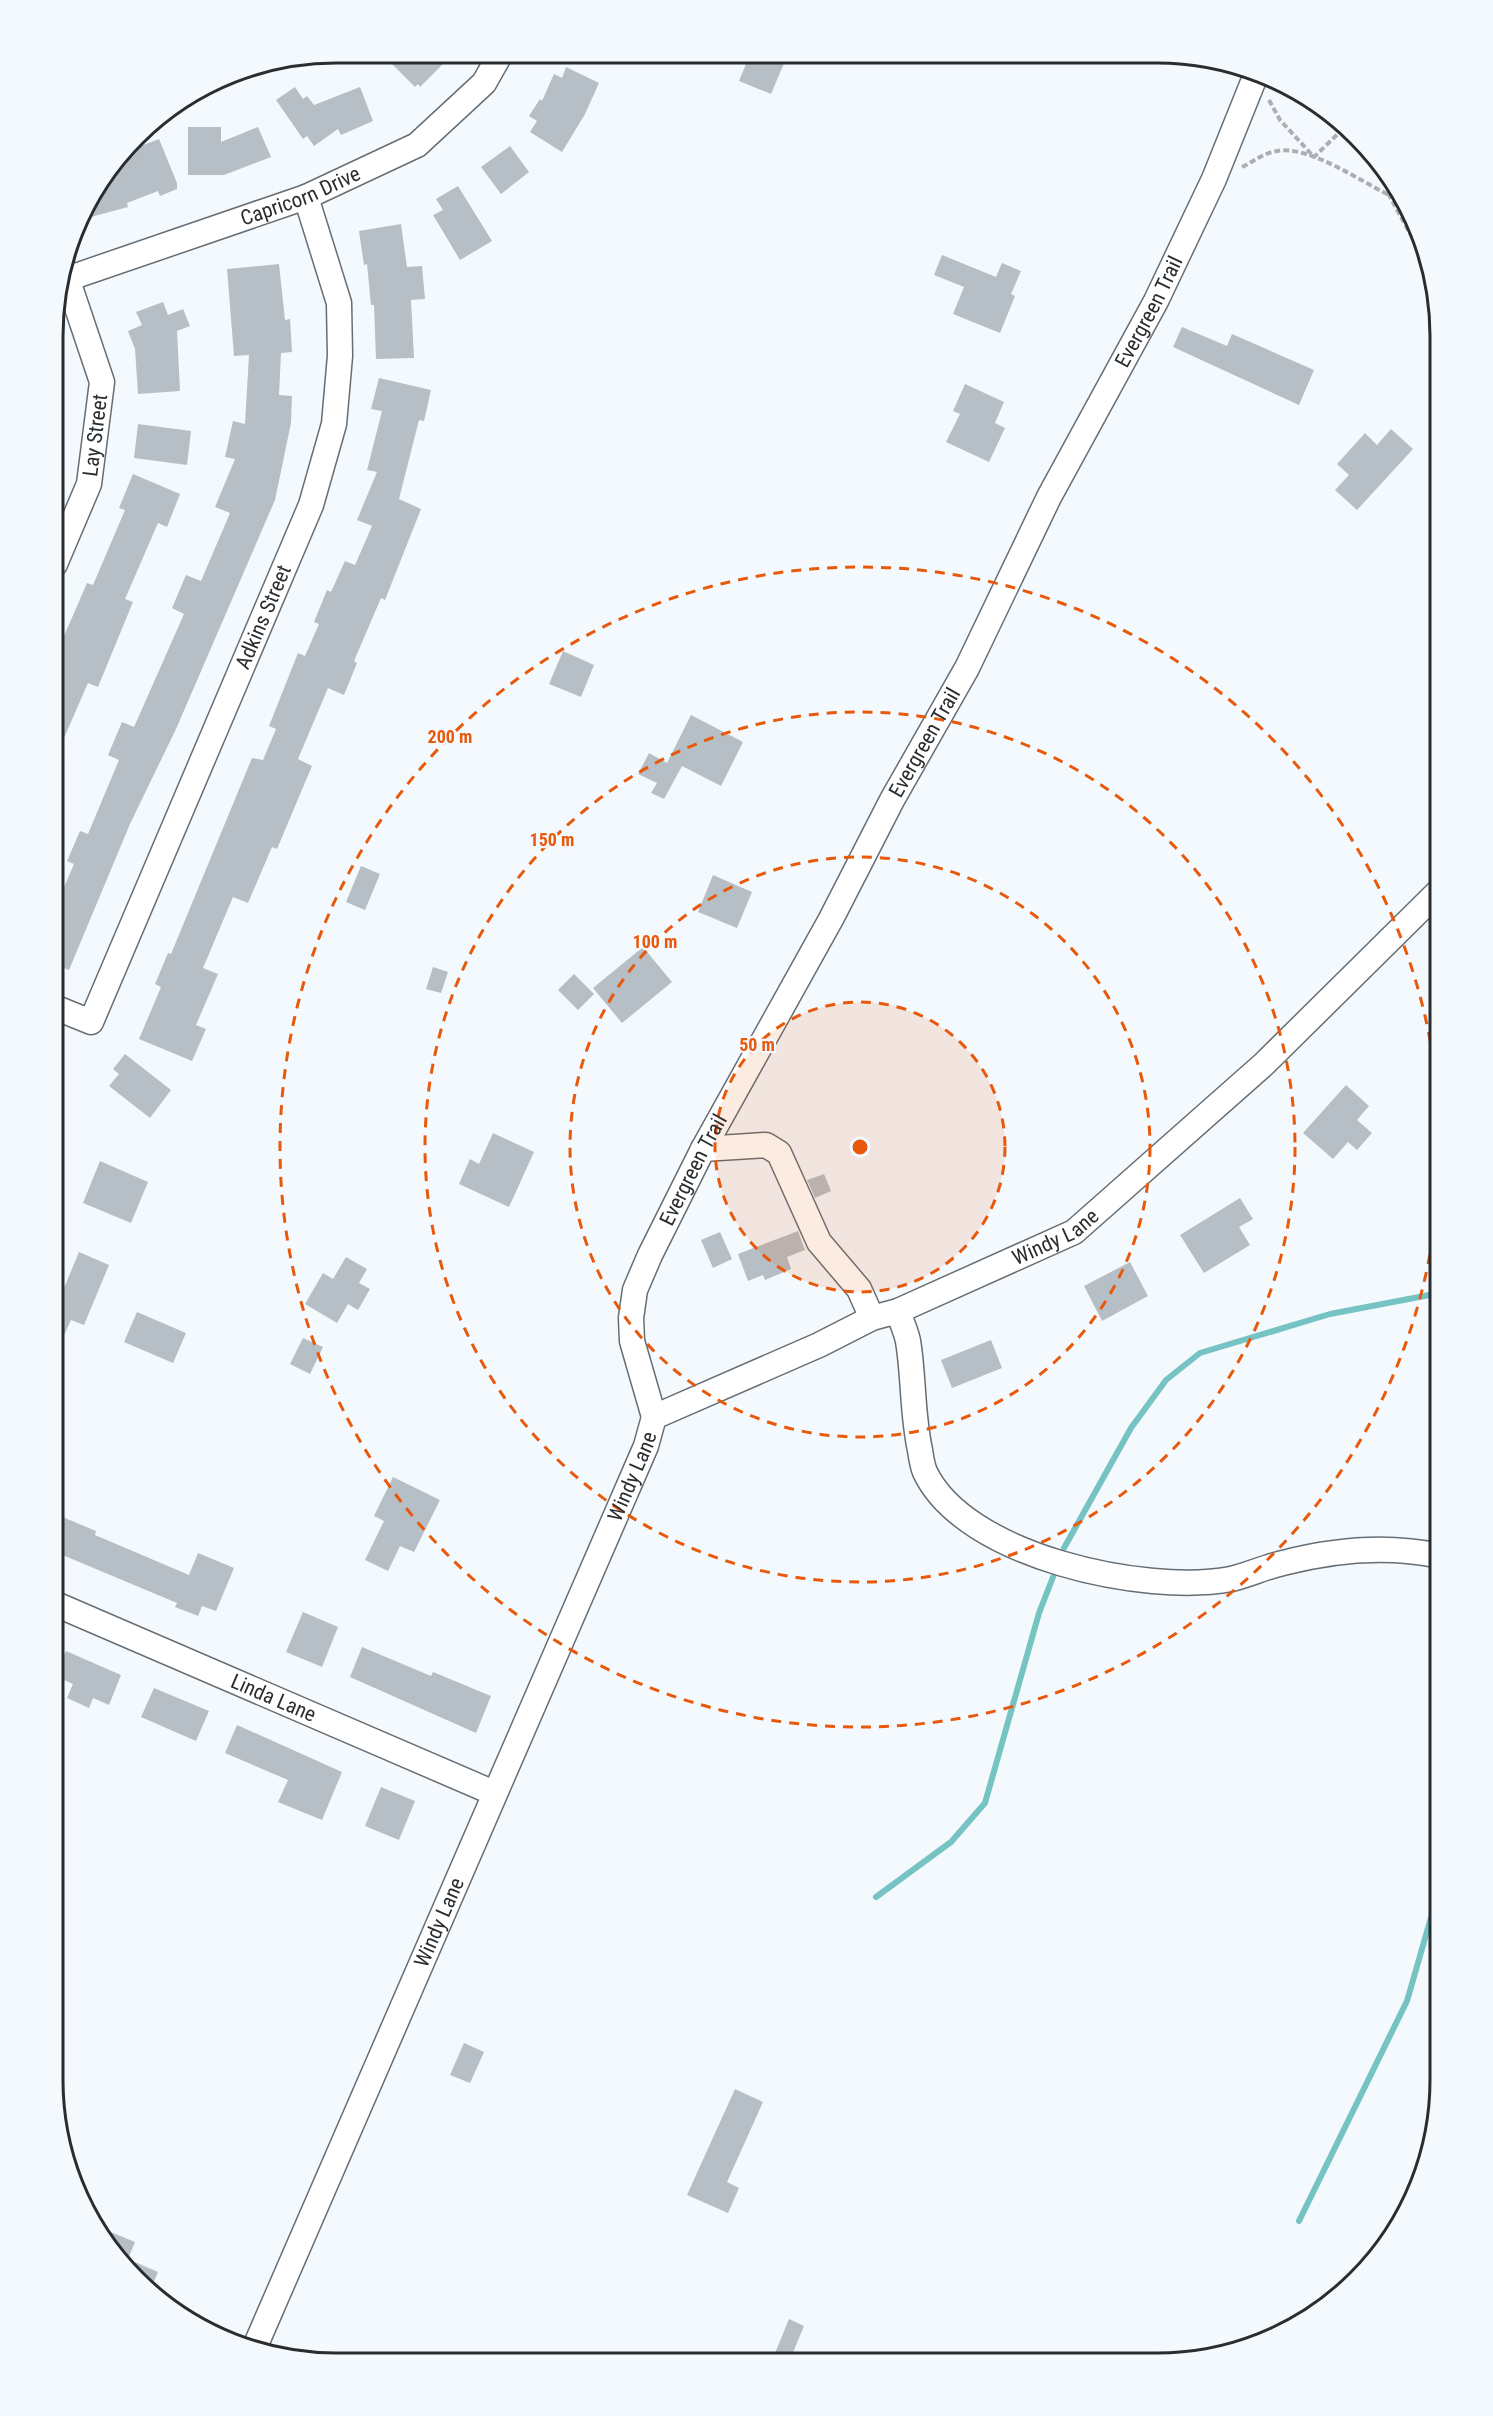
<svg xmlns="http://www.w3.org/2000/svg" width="1493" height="2416" viewBox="0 0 1493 2416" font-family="'Roboto Condensed',sans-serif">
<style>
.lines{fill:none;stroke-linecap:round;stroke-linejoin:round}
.stream{stroke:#75c3c2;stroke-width:6}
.building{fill:#b6bfc6}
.minor-casing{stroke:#666e74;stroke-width:27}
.path{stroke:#abafb3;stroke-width:4;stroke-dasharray:6 3;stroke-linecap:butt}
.minor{stroke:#fff;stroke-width:24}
.ring{fill:none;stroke:#e8590c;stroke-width:3;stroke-dasharray:10 8}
.labels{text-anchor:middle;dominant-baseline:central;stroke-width:4.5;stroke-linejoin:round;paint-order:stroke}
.street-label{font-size:21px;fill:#2a2d30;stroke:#f4f9fe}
.rim{fill:none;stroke:#2a2d30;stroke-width:3}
.centre{fill:#e8590c;stroke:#f4f9fe;stroke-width:3}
.ring-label{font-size:18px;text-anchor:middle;font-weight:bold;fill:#e8590c;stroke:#f4f9fe;stroke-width:4.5;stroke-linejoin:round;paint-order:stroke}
</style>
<rect width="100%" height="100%" fill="#f4f9fe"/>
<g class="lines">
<!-- stream -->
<path class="stream" d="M1064,1548l67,-120 35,-48 34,-27 130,-39 110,-21
M876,1897l75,-55 34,-39 54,-190 14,-36
M1299,2221l108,-220 25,-87 8,-13"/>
</g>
<!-- building -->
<path class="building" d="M397,53h35l11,11 -23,23 -2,-3 -3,3 -26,-26z
M750,54h19l16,7 -14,33 -32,-13z
M566,67l33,16 -14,31 -23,38 -32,-20 7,-11 -8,-5 11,-17 2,2 12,-27 8,4z
M295,87l8,12 4,-3 7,9 46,-18 13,34 -32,14 -3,-6 -24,17 -7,-10 -4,3 -27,-39z
M188,127h33v15l37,-15 13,30 -47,18h-36z
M159,139l18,44v6l-17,7 -2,-5 -31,12 1,4 -37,10 -3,-14 39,-52z
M510,146l19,26 -28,22 -20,-27z
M458,186l34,55 -32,19 -27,-45 10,-5 -7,-11z
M401,224l6,43 15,-1 3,33 -14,1 3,58 -38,1 -2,-54h-3l-4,-41 -3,1 -5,-34z
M942,255l54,22 6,-14 19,8 -10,23 4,2 -15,37 -47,-19 11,-27 -30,-12z
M279,264l6,56 5,-1 2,33 -11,1 -2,42 13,1 -1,27 -16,77 -99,229 -46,95 -61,146 -15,-6v-54l20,-46 -7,-3 13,-30 8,3 31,-74 -11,-5 14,-33 12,5 50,-113 -12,-6 14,-33 15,6 29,-68 -15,-6 20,-48 -10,-2 8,-36 12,3 4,-69 -15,1 -7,-87z
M163,302l5,13 15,-6 7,17 -13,5 3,60 -42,3 -3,-45 -7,-18 14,-6 -6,-13z
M1182,327l45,19 5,-12 82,36 -15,35 -126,-58z
M379,378l52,12 -7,31 -5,-1 -20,79 22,10 -36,91 -4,-2 -27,63 3,2 -13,32 -16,-7 -30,71 14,7 -35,83 -5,-2 -24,56 -15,-6 -30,71 15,6 -22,51 10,4 -14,32 -53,-22 22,-52 -6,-3 13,-31 3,1 81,-196 11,2 13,-31 -7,-3 29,-73 7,3 14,-32 -5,-2 13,-32 4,2 14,-31 10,4 17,-39 -15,-6 20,-48 -10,-2 15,-59 -11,-2z
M965,384l39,18 -9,21 10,5 -16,34 -43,-20 14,-28 -7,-3z
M138,424l53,7 -4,34 -53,-7z
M1391,429l22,20 -56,61 -22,-20 14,-15 -12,-11 28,-31 12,12z
M133,474l47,20 -13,33 -9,-4 -33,76 8,3 -35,85 -10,-4 -34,78v-102l33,-76 6,2 32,-75 -6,-2z
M563,651l31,14 -13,32 -32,-13z
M691,715l52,27 -22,44 -39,-20 -18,33 -13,-6 6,-10 -19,-9 11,-21 18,10z
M361,866l19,8 -15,36 -19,-8z
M713,875l39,17 -15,36 -39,-16z
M643,947l29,35 -50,41 -29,-35z
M433,967l15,5 -7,21 -15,-4z
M574,974l20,20 -16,16 -20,-20z
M125,1054l46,36 -21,28 -41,-32 10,-12 -6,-5z
M1346,1085l23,21 -12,14 15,13 -15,17 -9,-8 -15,17 -30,-26z
M493,1133l41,19 -25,55 -50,-23 11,-25 9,5z
M100,1161l48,21 -17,41 -48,-20z
M824,1174l7,17 -16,7 -8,-18z
M1240,1198l13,21 -14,8 11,18 -46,28 -24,-38z
M798,1231l7,19 -18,7 4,12 -26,11 -2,-5 -15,6 -10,-27z
M720,1232l12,27 -19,9 -12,-28z
M79,1252l30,13 -25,60 -13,-5 -18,40 1,-48z
M346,1257l21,12 -8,14 11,6 -12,21 -10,-6 -11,19 -32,-19 18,-31 10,6z
M1130,1262l18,34 -46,25 -18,-35z
M137,1312l49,21 -13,30 -49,-21z
M303,1338l20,9 -13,27 -20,-10z
M991,1340l11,28 -50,20 -11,-28z
M393,1477l47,23 -26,52 -14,-6 -12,25 -23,-11 19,-39 -10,-5z
M53,1513l43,18 -1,4 94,40 9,-22 36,15 -18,43 -14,-5 -4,10 -23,-9 2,-4 -124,-52z
M303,1612l35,15 -16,40 -36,-15z
M362,1647l69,29 2,-4 58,24 -15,37 -126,-56z
M66,1651l55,24 -12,30 -16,-7 -4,10 -22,-10 6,-14 -18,-8z
M154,1688l55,23 -13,30 -55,-24z
M237,1725l105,47 -20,48 -44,-18 10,-22 -63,-27z
M381,1787l34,14 -16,39 -34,-14z
M464,2043l20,9 -14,31 -20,-8z
M735,2089l28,13 -36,80 12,6 -11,25 -41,-18z
M96,2226l39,16 -7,17 30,13 -8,19 -39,-39z
M789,2319l15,7 -15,36h-5l-11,-4z"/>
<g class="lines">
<defs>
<g id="minor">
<path id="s1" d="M61,281l245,-84 111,-52 67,-62 17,-30"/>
<path id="s2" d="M55,564l34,-80 13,-102 -38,-113"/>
<path id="s3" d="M54,1007l37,15 220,-517 23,-81 6,-68 -1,-53 -33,-106"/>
<path d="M703,1149l63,-4 13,8 40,89 40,47 13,29"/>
<path d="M898,1311c3,10 8,20 10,30 6,36 4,73 12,109 1,6 2,15 5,22 40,85 221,123 306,107 17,-4 34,-12 52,-16 50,-13 106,-18 157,-7"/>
<path id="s4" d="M654,1417l-22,-76 -1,-23 4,-28 15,-35 53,-106 128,-230 61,-119 75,-132 82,-171 107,-196 58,-122 43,-107"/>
<path id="s5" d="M53,1603l441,190"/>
<path id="s6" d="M254,2349l392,-903 8,-29 165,-72 53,-27 26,-7 176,-79 190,-168 176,-174"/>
</g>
</defs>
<!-- minor casing -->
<use href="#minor" class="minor-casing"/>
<!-- path -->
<path class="path" d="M1269,100l11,20 34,37 31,-30
M1242,167c12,-6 22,-14 35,-16 32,-6 83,30 112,44
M1395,186l-6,9 24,44"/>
<!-- minor -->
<use href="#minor" class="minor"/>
</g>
<!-- distance rings -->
<circle cx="860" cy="1147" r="145" fill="#e8590c" fill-opacity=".12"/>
<g class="ring">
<circle cx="860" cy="1147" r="145"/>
<circle cx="860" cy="1147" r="290"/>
<circle cx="860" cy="1147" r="435"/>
<circle cx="860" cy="1147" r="580"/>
</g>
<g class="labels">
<!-- street labels -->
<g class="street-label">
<text stroke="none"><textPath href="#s1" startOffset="254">Capricorn Drive</textPath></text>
<text stroke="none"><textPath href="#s4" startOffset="1236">Evergreen Trail</textPath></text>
<text stroke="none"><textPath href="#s2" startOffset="136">Lay Street</textPath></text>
<text stroke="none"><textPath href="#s3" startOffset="480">Adkins Street</textPath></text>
<text stroke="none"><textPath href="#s4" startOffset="750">Evergreen Trail</textPath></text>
<text stroke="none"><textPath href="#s4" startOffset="264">Evergreen Trail</textPath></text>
<text stroke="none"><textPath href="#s6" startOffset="1455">Windy Lane</textPath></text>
<text stroke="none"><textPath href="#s6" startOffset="951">Windy Lane</textPath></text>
<text stroke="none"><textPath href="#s5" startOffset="240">Linda Lane</textPath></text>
<text stroke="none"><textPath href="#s6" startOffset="465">Windy Lane</textPath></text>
</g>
</g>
<!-- crop -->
<path d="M0 0H1493V2416H0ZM336 63H1157A273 273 0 0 1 1430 336V2080A273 273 0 0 1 1157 2353H336A273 273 0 0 1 63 2080V336A273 273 0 0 1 336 63Z" fill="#f4f9fe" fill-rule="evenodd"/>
<path class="rim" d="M336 63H1157A273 273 0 0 1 1430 336V2080A273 273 0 0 1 1157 2353H336A273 273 0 0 1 63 2080V336A273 273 0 0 1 336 63Z"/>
<circle cx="860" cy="1147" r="9" class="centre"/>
<g class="ring-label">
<text x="450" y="743">200 m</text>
<text x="552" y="846">150 m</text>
<text x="655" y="948">100 m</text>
<text x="757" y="1051">50 m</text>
</g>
</svg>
